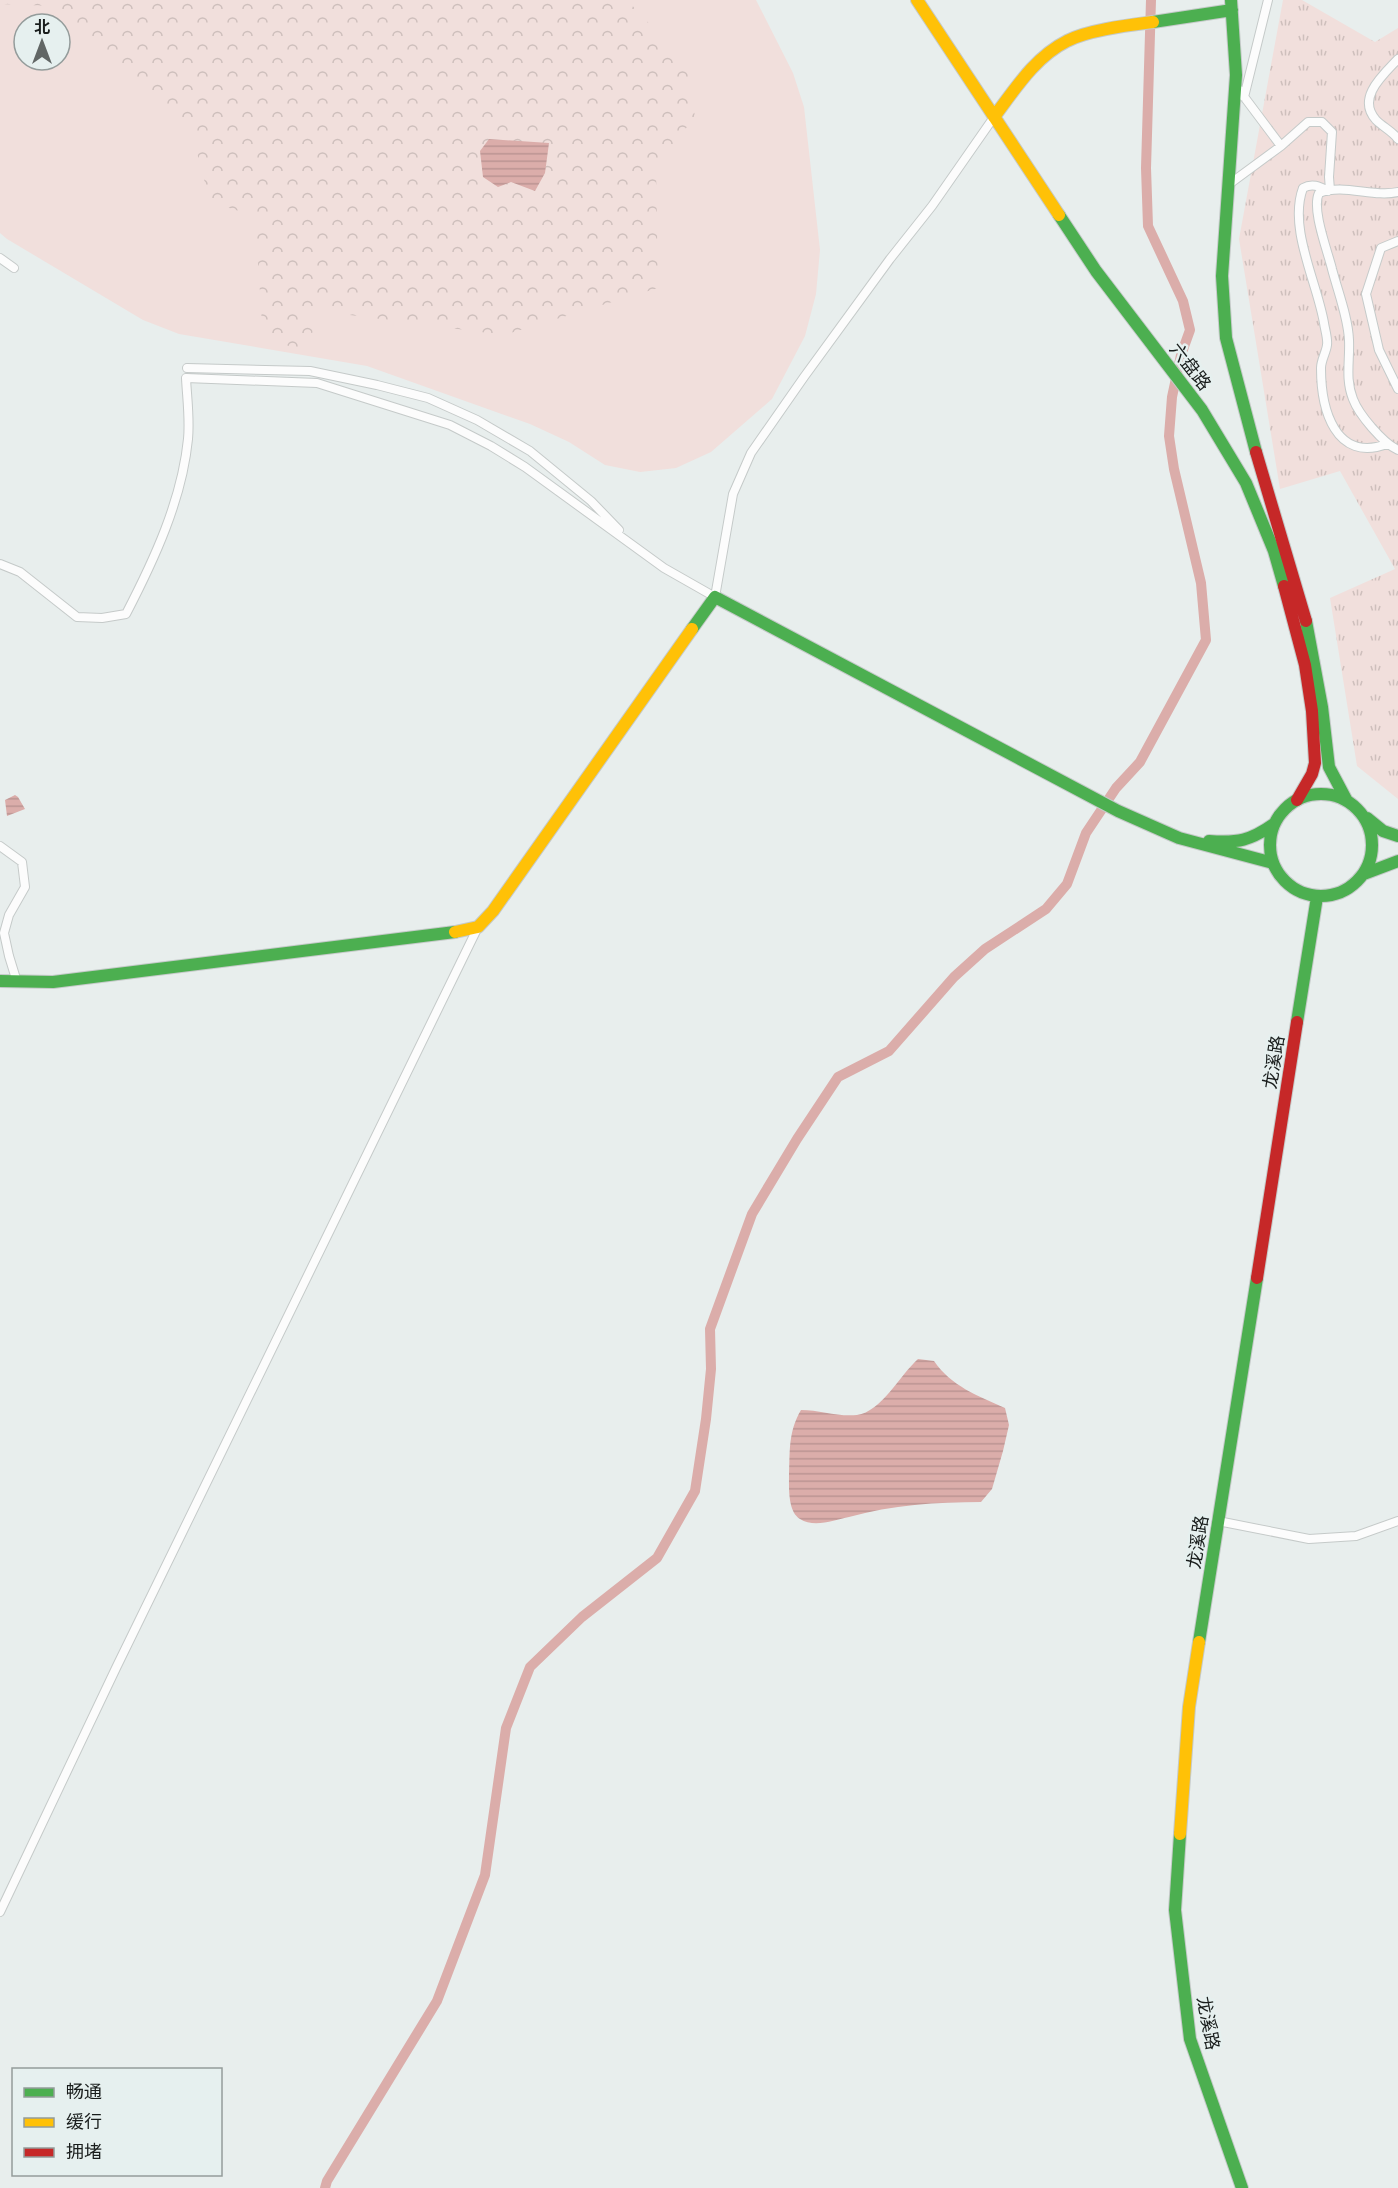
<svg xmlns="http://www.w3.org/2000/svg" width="1398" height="2188" viewBox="0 0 1398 2188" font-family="'Noto Sans','Noto Sans SC',sans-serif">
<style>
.green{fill:#f1dfdc;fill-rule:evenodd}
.forest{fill:url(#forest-crowns)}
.park{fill:url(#park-tufts)}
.water{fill:url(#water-rules)}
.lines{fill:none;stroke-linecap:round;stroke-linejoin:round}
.canal{stroke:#dbadaa;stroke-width:10}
.street-casing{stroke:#c5cac9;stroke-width:10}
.fast-casing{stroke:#c5cac9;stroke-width:14}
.slow-casing{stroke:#c5cac9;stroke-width:14}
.jam-casing{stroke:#c5cac9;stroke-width:14}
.street{stroke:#fcfcfc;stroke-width:8}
.fast{stroke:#4caf50;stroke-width:12}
.slow{stroke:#ffc107;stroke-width:12}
.jam{stroke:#c62828;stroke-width:12}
.labels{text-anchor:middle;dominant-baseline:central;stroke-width:5;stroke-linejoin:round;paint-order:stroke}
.street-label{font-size:18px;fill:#191d1c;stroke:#e6f0ef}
</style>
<defs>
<pattern id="forest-crowns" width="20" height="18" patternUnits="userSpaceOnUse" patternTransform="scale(1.5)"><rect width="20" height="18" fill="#f1dfdc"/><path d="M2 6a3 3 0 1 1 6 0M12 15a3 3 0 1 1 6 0" fill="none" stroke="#cebfbc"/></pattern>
<pattern id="park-tufts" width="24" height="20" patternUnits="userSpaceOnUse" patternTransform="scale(1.5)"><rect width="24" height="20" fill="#f1dfdc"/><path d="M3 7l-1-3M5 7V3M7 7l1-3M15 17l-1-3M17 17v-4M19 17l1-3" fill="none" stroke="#cebfbc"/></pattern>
<pattern id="water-rules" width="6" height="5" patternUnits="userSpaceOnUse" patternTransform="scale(1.5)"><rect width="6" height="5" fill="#dbadaa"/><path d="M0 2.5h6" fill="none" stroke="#bb9492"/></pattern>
</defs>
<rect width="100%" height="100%" fill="#e8eeed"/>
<!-- green -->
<path class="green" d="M0,0h756l37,73 11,34 16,143 -4,44 -11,42 -33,63 -61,53 -35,16 -36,4 -35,-7 -36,-23 -39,-18 -163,-58 -188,-32 -36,-14 -136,-81 -7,-6zM24,24h36v36h-36z"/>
<!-- forest -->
<path class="forest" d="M0,0h627l60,64 8,53 -39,49 2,122 -154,47 -185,-24 -12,39 -44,-10 -8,-124 -45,-14 -18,-68 -53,-46 -85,-82 -54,-2z"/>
<!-- park -->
<path class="park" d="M1283,0h19l73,42 23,-14v771l-41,-33 -27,-168 65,-29 -55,-98 -60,18 -41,-250z"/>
<!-- water -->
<path class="water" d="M489,139l60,4 -4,30 -10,18 -24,-9 -13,5 -15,-10 -3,-26z
M15,795l3,2 7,12 -18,7 -2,-16z
M918,1359l16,2c17,25 44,35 71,47l4,17 -6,26 -11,38 -11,13c-44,0 -89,3 -132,15 -14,3 -35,11 -49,2 -12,-7 -11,-30 -11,-43 1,-24 -1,-44 12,-66 19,0 37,7 56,5 24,-3 43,-40 61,-56z"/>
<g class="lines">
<!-- canal -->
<path class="canal" d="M325,2188l2,-7 110,-180 48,-126 21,-147 24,-61 52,-50 75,-59 38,-67 11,-72 5,-50 -1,-40 42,-115 45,-75 41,-62 51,-26 65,-74 31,-28 61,-40 21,-25 19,-51 30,-45 24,-26 66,-122 -5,-57 -27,-114 -5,-33 3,-39 9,-42 9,-25 -7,-29 -35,-75 -2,-58 5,-168"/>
<defs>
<path id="street" d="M1398,59c-15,16 -42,39 -22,61 7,7 16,11 22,19
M1244,97l24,-97
M1281,146l27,-24h14l10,10 -3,45 1,13
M1228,185l53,-39 -45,-60
M1328,191c-9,-5 -16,-8 -25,-3 -15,40 14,94 21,135 1,7 4,16 3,22 -1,8 -6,15 -6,23 0,41 14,95 66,76
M1398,192c-25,6 -54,-9 -79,1 -8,16 9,59 13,76 6,23 16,48 17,71 1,21 -4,39 4,59 6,16 30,44 45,51
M1398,241l-17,7 -15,46 13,56 19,39
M0,258l14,10
M187,368l123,3 67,14 51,13 49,22 53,31 61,50 28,29
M0,564l20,8 57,45 25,1 24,-4c28,-54 56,-114 62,-175 2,-20 -1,-41 -2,-61l131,5 133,42 41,21 34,21 139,101 51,29 18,-103 18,-41 53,-76 86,-118 42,-53 62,-89
M0,846l22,16 3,25 -16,28 -5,18 5,23 8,26
M1218,1521l91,18 47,-3 42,-15
M0,1912l116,-244 362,-741"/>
<path id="fast" d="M1231,0l5,75 -14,201 4,62 30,114
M1153,22l79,-12
M1059,215l37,56 106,139 44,73 28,68 10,35
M1306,621l16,86 7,60 18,34
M692,629l23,-32 403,214 61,27 94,25
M1270 845a51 51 0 1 1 102 0a51 51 0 1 1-102 0Z
M1367,818l16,13 15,5
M1209,841c29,2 41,0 65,-17
M1364,874l34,-13
M0,981l53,1 402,-50
M1297,1022l20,-125
M1199,1642l58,-364
M1180,1834l-5,76 15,129 52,149"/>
<path id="slow" d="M917,0l142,215
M994,117c21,-28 41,-60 73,-76 20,-11 63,-16 86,-19
M455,932l23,-5 15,-16 199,-282
M1180,1834l9,-127 10,-65"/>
<path id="jam" d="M1256,452l50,169
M1284,586l21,79 7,46 3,52 -3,11 -15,26
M1257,1278l40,-256"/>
</defs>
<!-- street casing -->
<use href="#street" class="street-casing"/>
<!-- fast casing -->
<use href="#fast" class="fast-casing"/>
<!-- slow casing -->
<use href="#slow" class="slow-casing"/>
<!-- jam casing -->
<use href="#jam" class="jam-casing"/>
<!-- street -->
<use href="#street" class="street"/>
<!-- fast -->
<use href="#fast" class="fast"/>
<!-- slow -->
<use href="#slow" class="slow"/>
<!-- jam -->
<use href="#jam" class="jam"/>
</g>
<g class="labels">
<!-- street labels -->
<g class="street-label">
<text transform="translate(1191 366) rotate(52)">六盘路</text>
<text transform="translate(1273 1062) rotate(-81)">龙溪路</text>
<text transform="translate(1197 1542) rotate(-81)">龙溪路</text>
<text transform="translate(1209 2023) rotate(79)">龙溪路</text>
</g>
</g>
<!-- legend -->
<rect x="12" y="2068" width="210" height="108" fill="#e6f0ef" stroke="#949c9b" stroke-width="1.5"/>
<rect x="24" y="2088" width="30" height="9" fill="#4caf50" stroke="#949c9b" stroke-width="1.5"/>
<text x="66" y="2098" font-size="18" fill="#191d1c">畅通</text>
<rect x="24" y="2118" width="30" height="9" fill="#ffc107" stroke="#949c9b" stroke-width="1.5"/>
<text x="66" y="2128" font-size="18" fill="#191d1c">缓行</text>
<rect x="24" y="2148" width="30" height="9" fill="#c62828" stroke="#949c9b" stroke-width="1.5"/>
<text x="66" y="2158" font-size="18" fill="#191d1c">拥堵</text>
<!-- north arrow -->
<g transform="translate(42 42)"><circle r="28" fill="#e6f0ef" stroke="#949c9b" stroke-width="1.5"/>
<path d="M0-4.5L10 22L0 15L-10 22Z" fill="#616665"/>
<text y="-9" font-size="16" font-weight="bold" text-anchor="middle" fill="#191d1c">北</text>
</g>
</svg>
